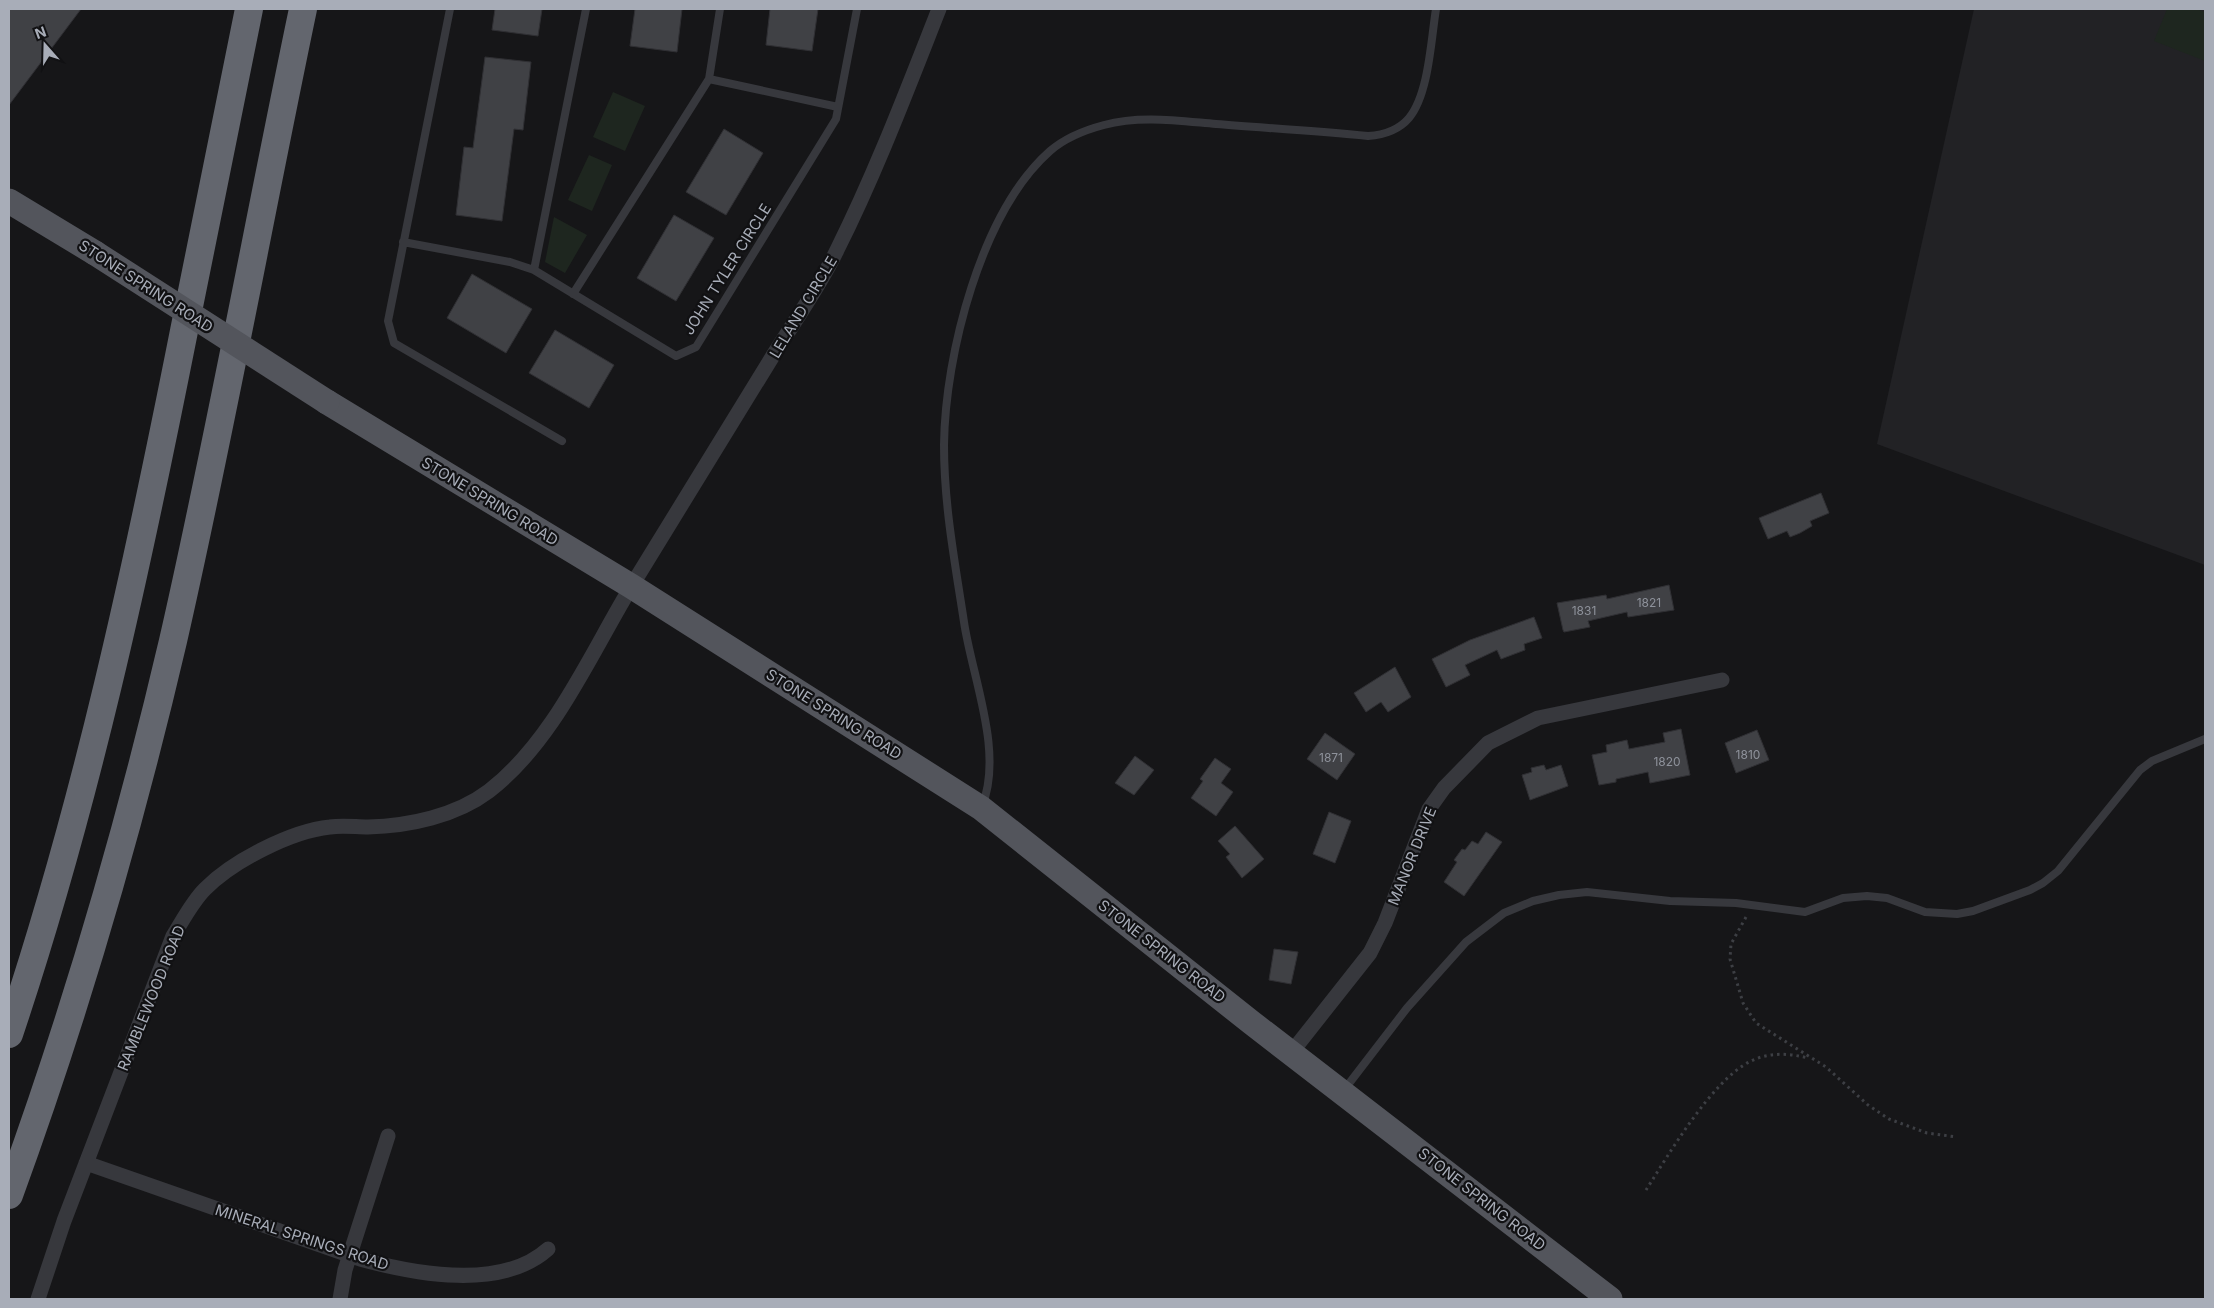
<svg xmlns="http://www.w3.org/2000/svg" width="2214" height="1308" viewBox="0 0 2214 1308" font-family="Inter,sans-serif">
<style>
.built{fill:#222225}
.green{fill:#1e261f}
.building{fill:#404145;stroke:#303034}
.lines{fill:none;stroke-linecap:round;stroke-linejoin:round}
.path{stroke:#3d3f44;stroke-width:3;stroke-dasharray:2.5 4;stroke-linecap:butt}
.service{stroke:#37383d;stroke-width:8}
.minor{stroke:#37383d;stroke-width:15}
.primary{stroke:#53555c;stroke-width:25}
.motorway{stroke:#63666e;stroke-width:28}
.primary-bridge{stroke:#53555c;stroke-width:25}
.labels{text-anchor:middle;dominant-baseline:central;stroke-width:4.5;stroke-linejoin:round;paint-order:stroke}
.number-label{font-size:12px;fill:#8e929b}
.street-label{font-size:15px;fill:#a8adb8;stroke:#111113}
</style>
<rect width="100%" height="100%" fill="#161618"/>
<!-- built -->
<path class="built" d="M1974,9h231v556l-328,-121z"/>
<!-- green -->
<path class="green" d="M2167,9h30l8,3v49l-51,-20z
M613,92l32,14 -20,45 -32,-14z
M589,155l23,10 -20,46 -24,-11z
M554,217l33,18 -22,38 -20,-11z"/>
<!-- building -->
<path class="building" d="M9,9h72l-72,96z
M495,9h47l-4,27 -46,-6z
M635,9h47l-5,43 -47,-6z
M770,9h48l-6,42 -46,-6z
M485,57l46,5 -8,68 -9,-1 -12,92 -46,-6 8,-68 9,1z
M724,129l39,24 -37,62 -40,-23z
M674,215l40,23 -38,63 -39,-23z
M472,274l60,35 -26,44 -59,-35z
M555,330l59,35 -25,43 -60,-35z
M1821,493l8,20 -19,8 2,5 -12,7 -10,4 -3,-6 -19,8 -9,-21z
M1669,585l5,25 -46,7 -1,-5 -39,9 2,6 -26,5 -1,-2 -6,-27 49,-8 1,4z
M1534,617l8,21 -18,6 1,6 -24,9 -4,-9 -32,15 5,10 -24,12 -14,-28 38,-19z
M1395,667l16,30 -23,15 -7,-10 -15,10 -12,-19z
M1681,729l9,46 -40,8 -2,-11 -32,7v3l-17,3 -7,-30 15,-3 -1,-7 21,-5 2,9 36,-7 -2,-9z
M1757,730l12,30 -33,13 -11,-30z
M1325,733l30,21 -18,26 -30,-21z
M1135,756l19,14 -20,25 -19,-12z
M1215,758l16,11 -10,14 12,9 -17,24 -25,-18 12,-17 -3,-2z
M1544,765l2,5 15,-5 7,21 -38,14 -8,-25 10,-3 -1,-4z
M1329,812l22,9 -16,42 -22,-9z
M1235,826l29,33 -22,19 -16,-21 4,-3 -12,-13z
M1486,832l16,10 -38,54 -20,-14 13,-20 -3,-2 8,-11 3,1 7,-9 6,3z
M1274,949l24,3 -7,32 -22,-4z"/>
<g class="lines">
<!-- path -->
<path class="path" d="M1746,917l-15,27 -1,15 13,44 13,20 70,44 42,38 21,14 38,14 30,4
M1646,1190c23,-36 65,-108 103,-128 19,-10 39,-9 59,-4"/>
<!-- service -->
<path class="service" d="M450,9l-62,312 6,22 168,98
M586,9l-52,261 142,86 20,-9 140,-228 21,-110
M709,79l129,28
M403,242l107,20 24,8
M573,294l136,-215 11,-70
M982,806c22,-54 -10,-129 -18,-184 -9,-59 -20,-117 -20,-177 1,-90 37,-233 106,-294 15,-13 35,-21 54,-26 36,-10 76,-4 112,-1 50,4 101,7 152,12 15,-1 30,-5 41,-18 20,-24 22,-79 27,-109
M1344,1090l63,-82 59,-66 38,-29 29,-12 26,-6 28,-3 83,9 66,2 69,9 38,-14 24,-2 20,2 38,14 32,2 16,-3 57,-21 13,-7 15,-12 82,-101 12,-9 53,-22"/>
<!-- minor -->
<path class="minor" d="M1291,1053l79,-100 15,-30 44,-114 15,-21 44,-45 50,-25 184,-38
M86,1163l274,96c55,15 141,32 188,-10
M38,1299l26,-78 109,-285c10,-16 19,-34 32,-47 28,-28 86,-58 125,-62 12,-2 26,0 38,0 41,-1 88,-11 121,-36 66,-51 102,-139 145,-209 46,-76 93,-152 140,-228 21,-34 46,-68 63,-104 39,-78 70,-160 102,-241
M340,1299l5,-29 43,-134"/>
<!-- primary -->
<path class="primary" d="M9,201l86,52
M327,402l304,184 350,222 271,215 358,276"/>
<!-- motorway -->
<path class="motorway" d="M9,1034c77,-229 128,-466 175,-703 21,-108 44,-215 65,-322
M9,1195c66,-181 120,-366 164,-554 48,-210 86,-422 130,-632"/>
<!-- primary-bridge -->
<path class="primary-bridge" d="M95,253l232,149"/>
</g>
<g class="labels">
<!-- number labels -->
<g class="number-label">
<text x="1649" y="602">1821</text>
<text x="1584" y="610">1831</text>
<text x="1748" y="754">1810</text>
<text x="1331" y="757">1871</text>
<text x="1667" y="761">1820</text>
</g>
<!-- street labels -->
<g class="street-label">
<text transform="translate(727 269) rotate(-58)">JOHN TYLER CIRCLE</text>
<text transform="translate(146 286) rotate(33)">STONE SPRING ROAD</text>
<text transform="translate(803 307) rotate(-59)">LELAND CIRCLE</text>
<text transform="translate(490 501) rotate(31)">STONE SPRING ROAD</text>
<text transform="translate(834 714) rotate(32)">STONE SPRING ROAD</text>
<text transform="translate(1412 856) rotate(-68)">MANOR DRIVE</text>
<text transform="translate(1162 951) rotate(38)">STONE SPRING ROAD</text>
<text transform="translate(151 998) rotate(-68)">RAMBLEWOOD ROAD</text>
<text transform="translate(1482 1199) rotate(38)">STONE SPRING ROAD</text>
<text transform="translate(302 1237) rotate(18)">MINERAL SPRINGS ROAD</text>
</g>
</g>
<!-- border -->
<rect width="2214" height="1308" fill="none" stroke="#a8adb8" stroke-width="20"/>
<!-- north arrow -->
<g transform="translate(45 45) rotate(340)" stroke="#111113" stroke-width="4" paint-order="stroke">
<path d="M0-4L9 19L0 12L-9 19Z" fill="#a8adb8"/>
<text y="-8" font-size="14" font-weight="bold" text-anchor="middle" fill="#a8adb8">N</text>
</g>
</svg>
